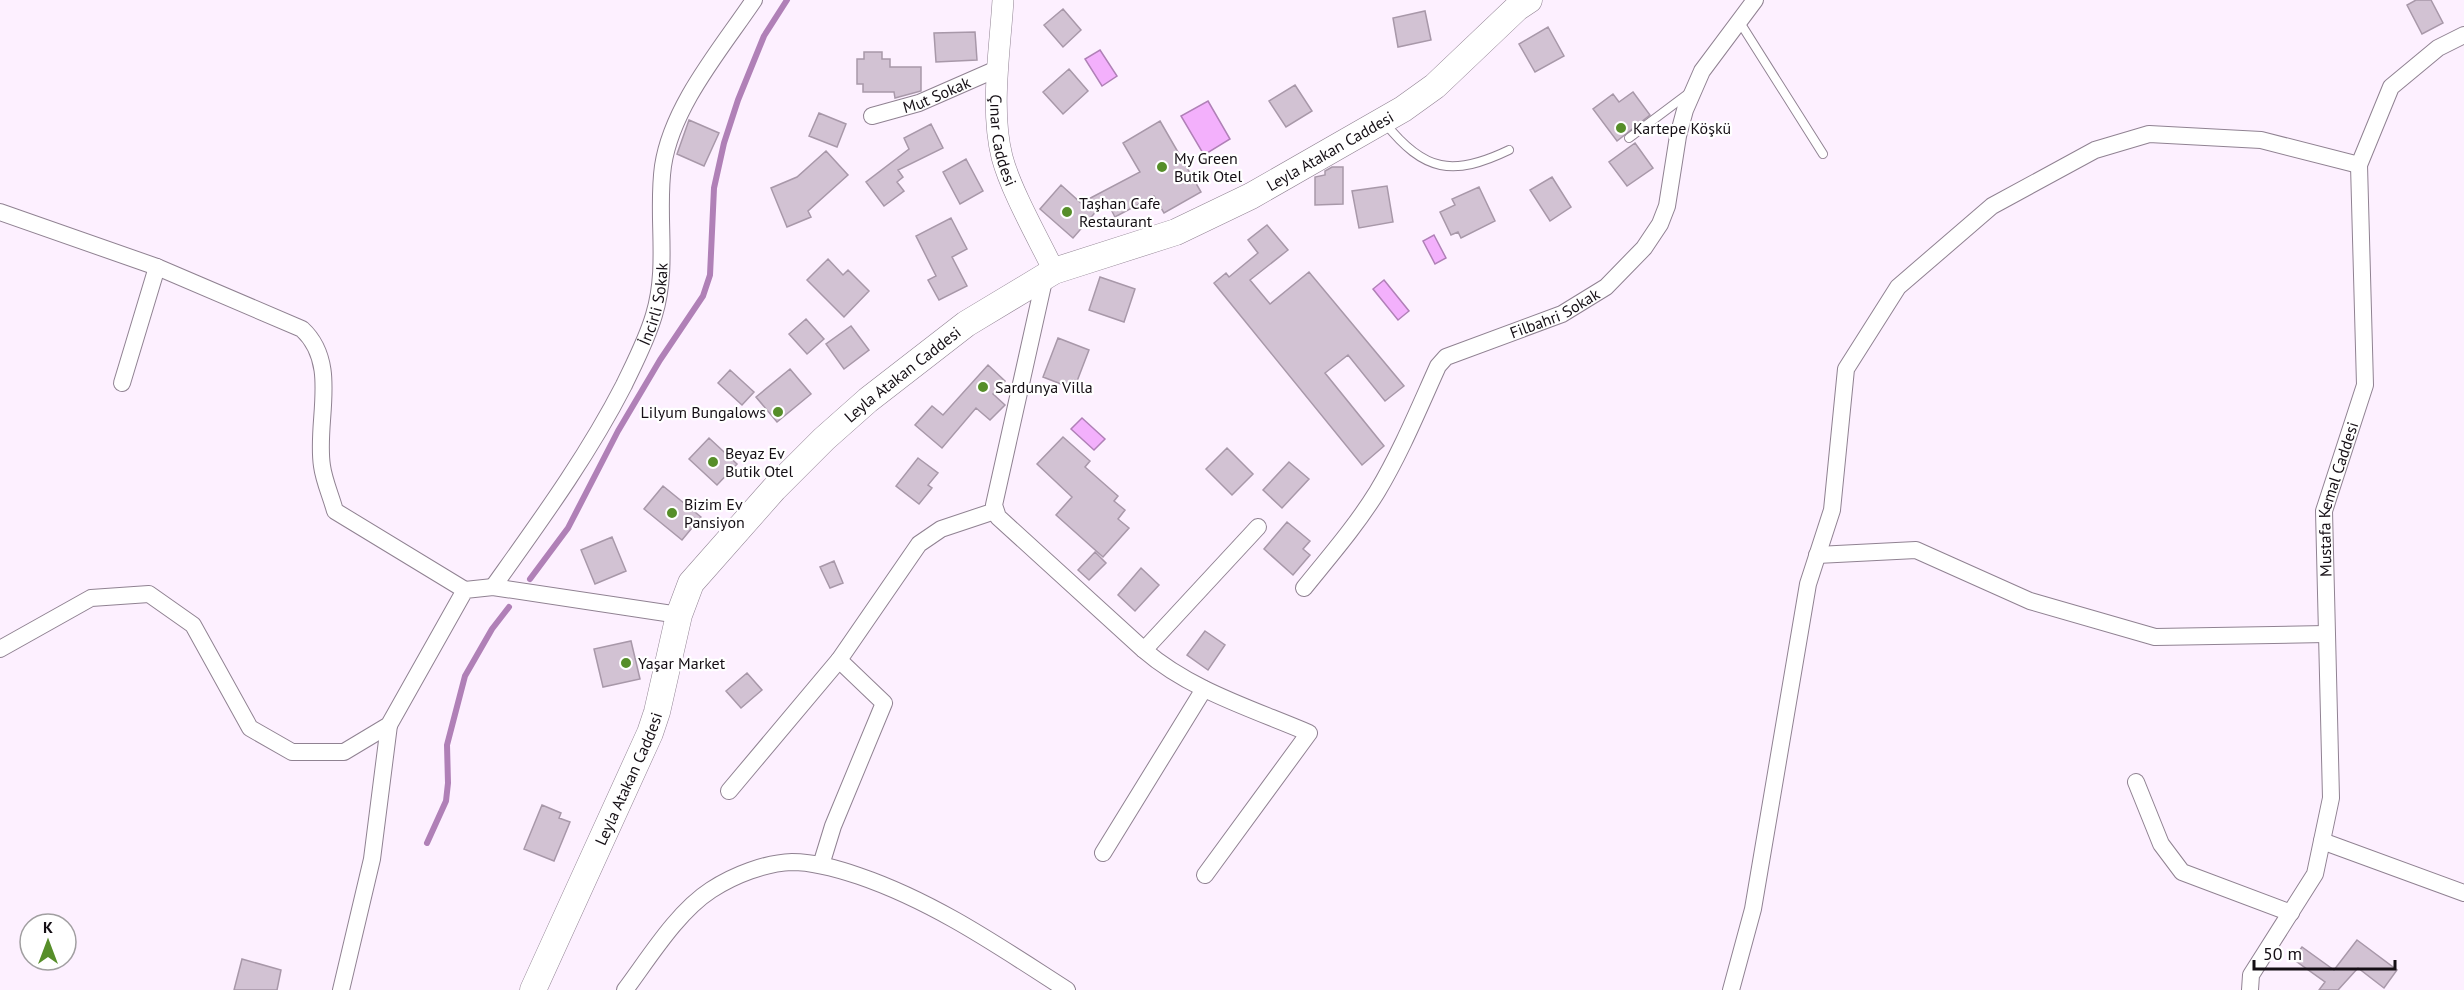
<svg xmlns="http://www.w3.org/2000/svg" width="2464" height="990" viewBox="0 0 2464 990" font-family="'PT Sans',sans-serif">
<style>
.water{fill:#f3b0fc;stroke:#b080b7;stroke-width:1.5}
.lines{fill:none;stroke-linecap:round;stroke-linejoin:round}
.stream{stroke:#b080b7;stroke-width:6}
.building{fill:#d2c2d3;stroke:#a898a9;stroke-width:1.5}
.service-casing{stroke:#908292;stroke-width:10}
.minor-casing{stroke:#908292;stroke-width:18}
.tertiary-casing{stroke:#908292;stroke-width:22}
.primary-casing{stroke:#908292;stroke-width:27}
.service{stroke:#fff;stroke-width:8}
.minor{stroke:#fff;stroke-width:16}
.tertiary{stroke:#fff;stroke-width:21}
.primary{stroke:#fff;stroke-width:26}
.poi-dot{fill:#568e29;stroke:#fff;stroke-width:2}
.labels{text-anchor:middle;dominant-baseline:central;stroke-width:4.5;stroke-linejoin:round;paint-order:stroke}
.street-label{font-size:16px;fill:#150f15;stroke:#fff}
.poi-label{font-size:16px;fill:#150f15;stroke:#fff;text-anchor:start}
</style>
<rect width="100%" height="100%" fill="#fdf0ff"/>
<!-- water -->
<path class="water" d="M1100,50l17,26 -15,10 -17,-27z
M1208,101l22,38 -26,16 -23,-39z
M1434,235l12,23 -11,6 -12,-23z
M1384,280l25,31 -11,9 -25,-31z
M1082,418l23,21 -11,11 -23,-21z"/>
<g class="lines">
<!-- stream -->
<path class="stream" d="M530,579l38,-51 50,-97 42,-71 43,-64 7,-21 4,-87 10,-45 14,-43 26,-64 23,-36
M427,843l19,-42 2,-18 -1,-38 18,-69 27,-47 17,-22"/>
</g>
<!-- building -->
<path class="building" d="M2416,0h15l12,23 -21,11 -15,-29z
M1063,9l18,21 -18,17 -19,-22z
M1425,11l6,29 -33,7 -5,-29z
M1548,27l16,29 -29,16 -16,-28z
M975,32l2,28 -41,2 -2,-29z
M864,52h18v7h8v8h31v24l-26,7 -1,-6h-31v-8h-6v-25h7z
M1069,69l19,22 -25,23 -20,-22z
M1295,85l17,26 -26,16 -17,-26z
M1633,92l17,23 -33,26 -24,-32 20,-15 6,8z
M819,113l27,11 -9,23 -28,-11z
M689,120l30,13 -15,33 -27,-12z
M1160,121l41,71 -37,21 -10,-17 -39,21 -9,-17 -33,38 -33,-29 21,-24 20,18 59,-31 -17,-29z
M931,124l12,24 -45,22 5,7 -6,5 7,9 -20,15 -18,-24 43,-33 -5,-11z
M1635,143l18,25 -26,18 -18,-24z
M826,151l22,24 -40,36 3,6 -24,10 -16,-39 26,-11z
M966,159l17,32 -23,13 -17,-32z
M1332,167h11v37l-28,1v-28l10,-2v-4z
M1552,177l19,30 -21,14 -20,-31z
M1387,186l6,36 -34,6 -7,-37z
M1479,187l16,34 -34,17 -3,-6 -7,3 -11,-23 15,-7 -3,-6z
M951,218l16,31 -15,8 15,29 -28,14 -11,-20 8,-4 -20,-40z
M1267,225l21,25 -38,30 20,24 39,-32 95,114 -19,15 -37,-46 -23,18 59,73 -22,19 -148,-182 12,-10 3,4 29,-24 -10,-13z
M828,259l15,16 5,-5 21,21 -25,26 -37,-37z
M1100,277l35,12 -11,33 -35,-12z
M806,319l18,20 -17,15 -18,-20z
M851,326l18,24 -25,19 -18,-25z
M1058,338l31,12 -15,39 -31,-12z
M988,365l17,16 -12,13 12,11 -15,15 -14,-12 -34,40 -27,-23 17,-19 11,9z
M790,369l21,25 -34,28 -21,-25z
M730,370l24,22 -12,13 -24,-22z
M1063,437l27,24 -5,6 33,29 -4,5 11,9 -7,9 11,9 -26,29 -47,-42 16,-18 -35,-33z
M709,438l28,26 -20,21 -28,-26z
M1227,448l26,26 -21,21 -26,-26z
M918,458l20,15 -10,12 4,3 -13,16 -23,-18z
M1289,462l20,17 -27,29 -19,-18z
M663,486l38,31 -19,23 -38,-31z
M1287,522l23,19 -7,8 7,6 -17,20 -29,-26z
M612,537l14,34 -31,13 -14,-34z
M1095,552l11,11 -17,17 -11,-10z
M834,561l9,22 -13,5 -10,-21z
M1141,568l18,17 -24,26 -17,-16z
M1205,631l20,14 -17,25 -21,-15z
M631,641l9,38 -37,8 -9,-38z
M747,673l15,17 -21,18 -15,-17z
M542,805l19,8 -2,5 11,4 -16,39 -30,-12z
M2357,940l40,30 -13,18 -26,-20 -20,22h-19l6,-8 -32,-23 9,-12 32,23z
M242,959l39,11 -4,20h-43z"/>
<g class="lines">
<defs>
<path id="service" d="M1739,21l84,133
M1385,123c39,49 68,54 124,27
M1629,138l60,-45"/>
<g id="minor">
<path id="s1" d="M872,116l47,-13 80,-35"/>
<path d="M0,212l157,55 145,62c38,35 13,92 20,137 2,15 9,30 13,45l130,79"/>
<path d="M1045,276l-51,229 4,12 146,133c46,40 109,59 165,83l-104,142"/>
<path d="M122,383l35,-116"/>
<path d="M1817,555l99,-5 114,51 125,36 171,-3"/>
<path id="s2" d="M493,587c47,-66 94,-130 131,-202 11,-23 23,-46 30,-70 15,-49 2,-100 9,-149 9,-60 58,-117 91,-166"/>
<path id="s3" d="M1304,588c25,-31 52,-62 73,-96 24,-40 42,-84 61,-126l8,-9 116,-43 44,-27 38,-39 16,-24 7,-18 11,-70 7,-26 17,-39 53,-71"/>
<path d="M0,649l91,-51 58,-4 44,31 57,103 42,24h52l45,-27 76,-135 28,-3 186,28"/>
<path d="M1144,650l114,-123"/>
<path d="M2136,782l25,62 21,28 109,41"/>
<path d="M729,791l110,-131"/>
<path d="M2322,841l142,52"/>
<path d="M1103,853l101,-164"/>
<path d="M821,865l12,-39 51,-123 -45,-43 80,-116 22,-15 54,-18"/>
<path d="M341,990l31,-131 17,-134"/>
<path d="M625,990c24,-32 52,-78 86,-100 23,-15 54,-27 81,-28 23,0 46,7 67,14 76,26 141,71 208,114"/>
<path d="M1731,990l22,-81 55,-325 24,-74 14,-141 52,-82 94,-81 103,-56 54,-16 112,6 98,25"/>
<path id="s4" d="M2250,990l1,-15 64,-101 16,-76 -7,-287 41,-126 -6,-220 32,-78 47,-39 26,-13"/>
</g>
<g id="tertiary">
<path id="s5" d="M1003,0c-3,50 -13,109 -1,157 9,34 36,81 52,114"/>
</g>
<g id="primary">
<path id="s6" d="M533,990l117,-257 7,-21 22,-97 12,-32 83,-94 50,-50 44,-39 98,-76 88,-53 122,-39 75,-36 152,-87 32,-23 82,-78 12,-8"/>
</g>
</defs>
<!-- service casing -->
<use href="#service" class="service-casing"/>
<!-- minor casing -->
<use href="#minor" class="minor-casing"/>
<!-- tertiary casing -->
<use href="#tertiary" class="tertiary-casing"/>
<!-- primary casing -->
<use href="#primary" class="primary-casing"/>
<!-- service -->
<use href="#service" class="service"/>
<!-- minor -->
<use href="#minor" class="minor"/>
<!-- tertiary -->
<use href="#tertiary" class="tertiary"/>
<!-- primary -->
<use href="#primary" class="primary"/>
</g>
<!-- markers -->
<g class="poi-dot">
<circle cx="1621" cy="128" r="6"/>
<circle cx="1162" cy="167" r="6"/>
<circle cx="1067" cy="212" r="6"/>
<circle cx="983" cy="387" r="6"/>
<circle cx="778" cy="412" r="6"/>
<circle cx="713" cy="462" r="6"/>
<circle cx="672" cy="513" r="6"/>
<circle cx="626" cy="663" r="6"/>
</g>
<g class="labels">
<!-- street labels -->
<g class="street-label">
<text stroke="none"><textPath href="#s1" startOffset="68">Mut Sokak</textPath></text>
<text stroke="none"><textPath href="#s5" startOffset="141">Çınar Caddesi</textPath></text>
<text stroke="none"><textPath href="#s6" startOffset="1222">Leyla Atakan Caddesi</textPath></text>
<text stroke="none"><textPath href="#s2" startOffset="328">İncirli Sokak</textPath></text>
<text stroke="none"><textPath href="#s3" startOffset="390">Filbahri Sokak</textPath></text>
<text stroke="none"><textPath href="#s6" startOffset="736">Leyla Atakan Caddesi</textPath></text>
<text stroke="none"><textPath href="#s4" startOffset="513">Mustafa Kemal Caddesi</textPath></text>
<text stroke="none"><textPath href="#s6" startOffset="232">Leyla Atakan Caddesi</textPath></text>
</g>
<!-- poi labels -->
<g class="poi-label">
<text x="1633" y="128">Kartepe Köşkü</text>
<text x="1174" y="158">My Green<tspan x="1174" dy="18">Butik Otel</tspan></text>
<text x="1079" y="203">Taşhan Cafe<tspan x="1079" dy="18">Restaurant</tspan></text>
<text x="995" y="387">Sardunya Villa</text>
<text x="766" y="412" text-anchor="end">Lilyum Bungalows</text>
<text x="725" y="453">Beyaz Ev<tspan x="725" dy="18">Butik Otel</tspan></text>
<text x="684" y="504">Bizim Ev<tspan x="684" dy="18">Pansiyon</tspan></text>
<text x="638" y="663">Yaşar Market</text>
</g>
</g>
<!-- north arrow -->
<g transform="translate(48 942)"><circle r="28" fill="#ffffff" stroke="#a19fa1" stroke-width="1.5"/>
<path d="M0-4.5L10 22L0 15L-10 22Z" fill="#568e29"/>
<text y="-9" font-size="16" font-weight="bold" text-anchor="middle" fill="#150f15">K</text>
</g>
<!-- scale -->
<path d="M2254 960v9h141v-9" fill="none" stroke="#150f15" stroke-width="3"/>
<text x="2263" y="960" font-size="18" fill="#150f15" stroke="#ffffff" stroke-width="4.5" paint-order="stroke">50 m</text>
</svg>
